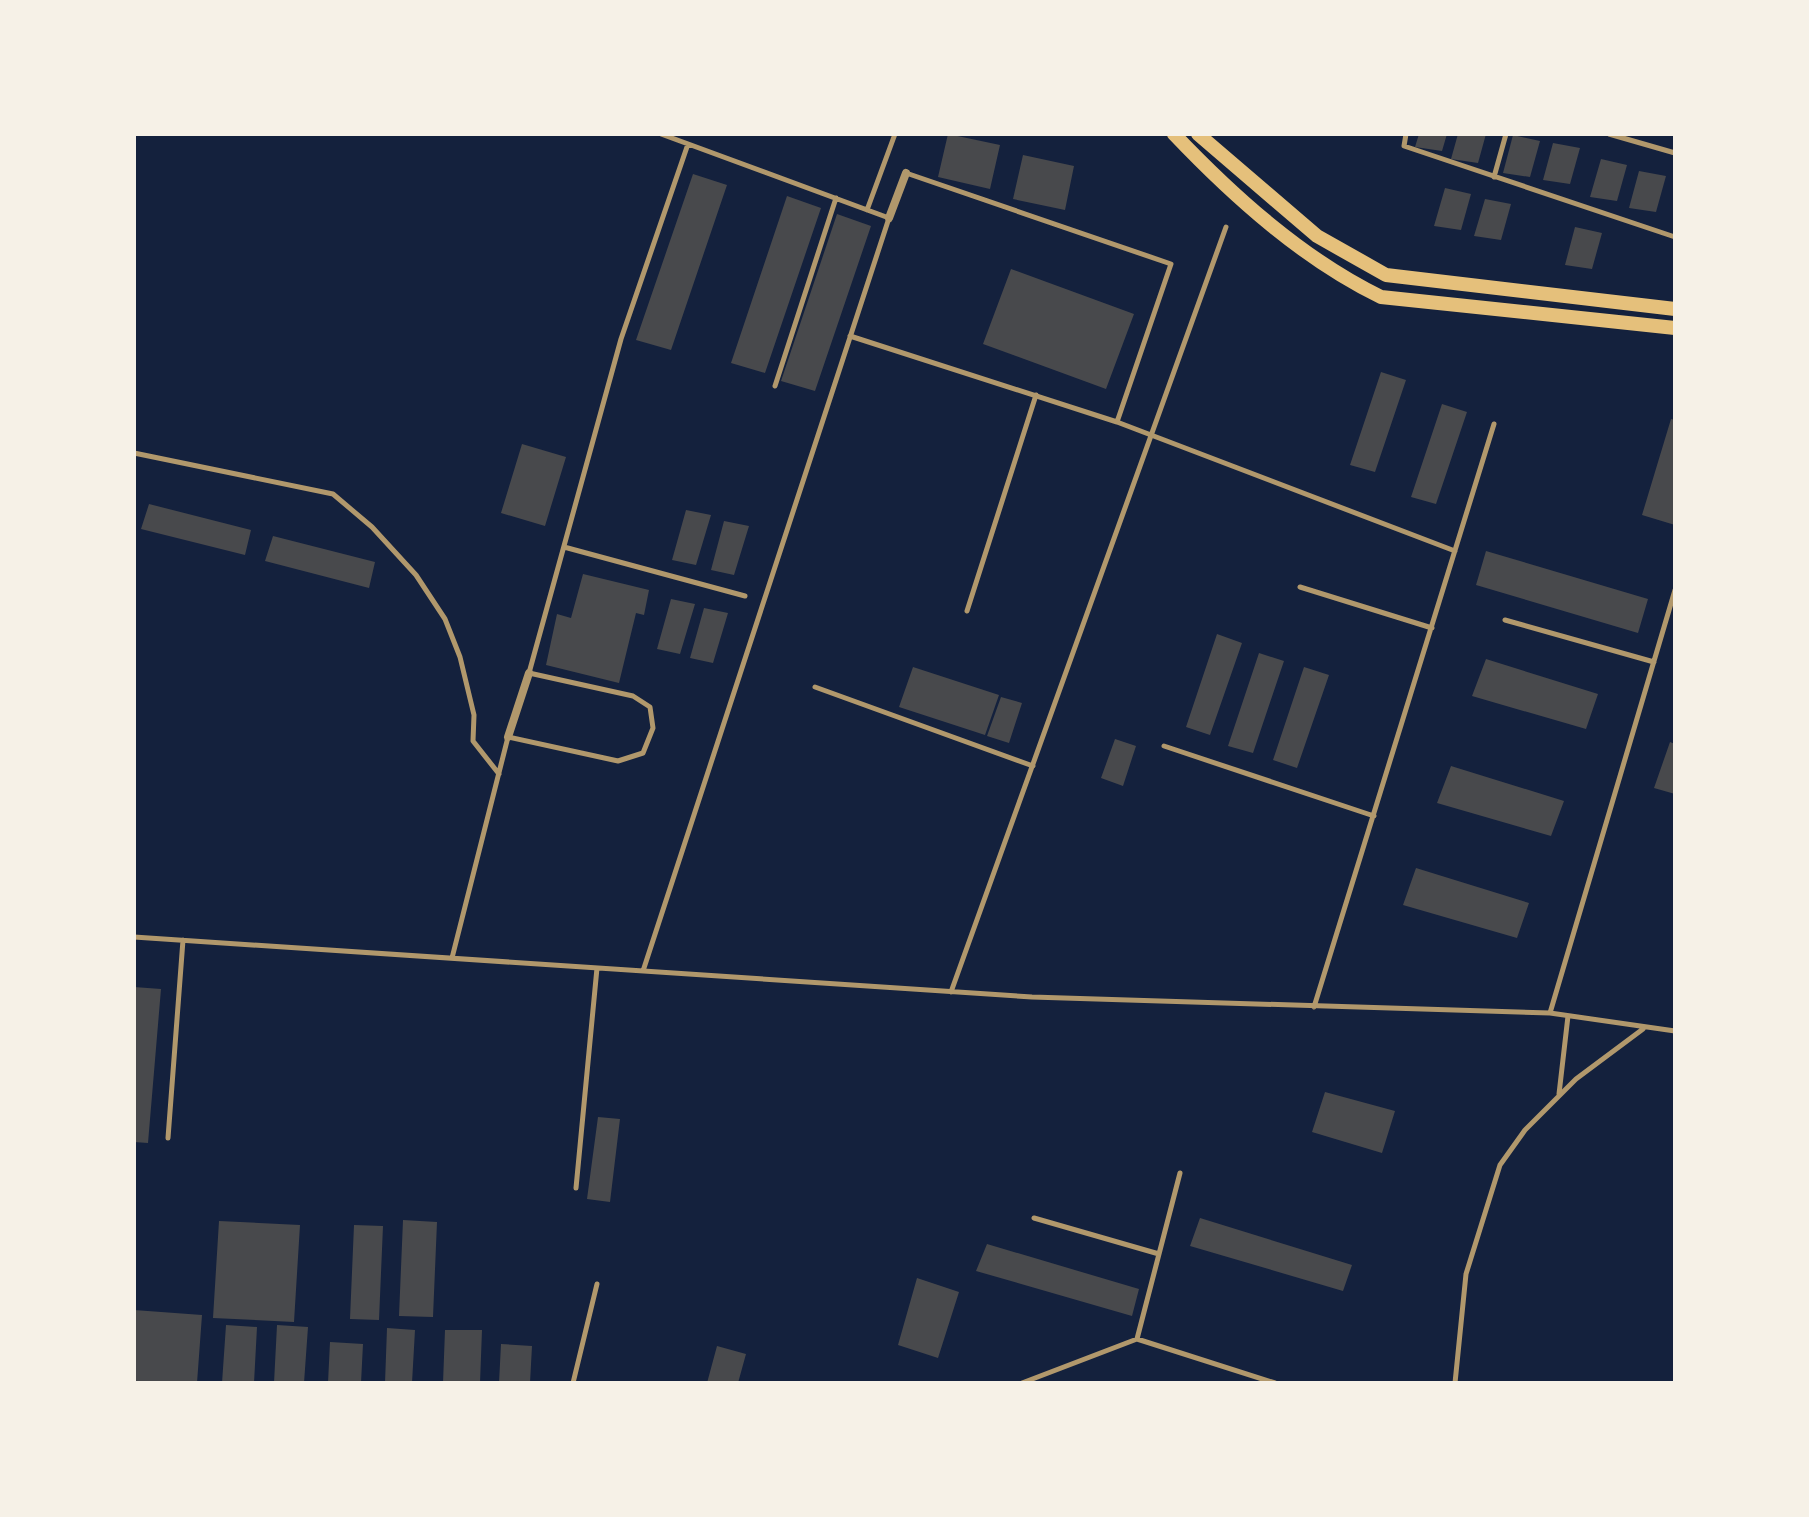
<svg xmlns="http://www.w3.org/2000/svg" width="1809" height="1517" viewBox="0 0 1809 1517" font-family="'Archivo Narrow',sans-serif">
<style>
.building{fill:#48494c}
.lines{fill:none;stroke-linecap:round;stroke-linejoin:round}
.service{stroke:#b1986c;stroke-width:5}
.minor{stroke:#b1986c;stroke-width:8}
.secondary{stroke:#e5c07b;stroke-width:14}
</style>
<rect width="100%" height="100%" fill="#14213d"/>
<!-- building -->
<path class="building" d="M948,134l52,11 -10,44 -52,-12z
M1419,134h28l-5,17 -27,-4z
M1458,134h28l-8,29 -27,-4z
M1513,135l27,6 -10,36 -27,-4z
M1553,143l27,5 -10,36 -27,-4z
M1023,155l51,11 -9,44 -52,-11z
M1601,159l26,6 -10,36 -27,-4z
M1639,171l27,5 -10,36 -27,-4z
M693,174l34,11 -56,165 -35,-10z
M1445,188l26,6 -10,36 -27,-4z
M787,196l34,12 -56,165 -34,-10z
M1485,199l26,5 -10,36 -27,-4z
M837,214l34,12 -56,165 -34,-10z
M1575,227l27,6 -10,36 -27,-4z
M1011,269l123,45 -28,75 -123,-45z
M1381,372l25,8 -31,92 -25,-7z
M1442,404l25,8 -31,92 -25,-7z
M1671,419l4,1v105l-33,-10z
M522,444l44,13 -21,69 -44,-13z
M149,504l102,26 -6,25 -104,-26z
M686,510l25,5 -15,50 -24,-5z
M724,521l25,5 -15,49 -23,-5z
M273,536l102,26 -6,26 -104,-27z
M1486,551l162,48 -10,34 -162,-48z
M583,574l66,16 -5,25 -8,-2 -17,70 -73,-18 11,-51 14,4z
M671,599l24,5 -15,50 -23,-5z
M704,608l24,5 -15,50 -23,-5z
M1217,634l25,9 -32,92 -24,-8z
M1259,653l25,8 -31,92 -25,-7z
M1486,659l112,35 -12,35 -114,-33z
M913,667l86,28 -14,40 -86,-28z
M1304,667l25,8 -32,93 -24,-8z
M1001,697l21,6 -13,40 -22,-7z
M1115,739l21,7 -13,40 -22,-8z
M1670,742l5,2v50l-21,-6z
M1451,766l113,35 -13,35 -114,-33z
M1416,868l113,35 -12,35 -114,-33z
M134,987l27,2 -13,154 -14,-1z
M1325,1092l70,19 -13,42 -70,-21z
M598,1117l22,2 -10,83 -23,-3z
M1200,1218l152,47 -9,26 -153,-45z
M403,1220l34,2 -4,95 -34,-1z
M219,1221l81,4 -6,97 -81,-4z
M354,1225l29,1 -4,94 -29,-1z
M987,1244l152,45 -7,27 -156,-45z
M917,1278l42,14 -21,66 -40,-13z
M134,1310l68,5 -5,68 -63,-1z
M226,1325l31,2 -3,56h-32z
M277,1325l31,2 -4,56h-30z
M387,1328l28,2 -3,53h-27z
M445,1330h37l-2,53h-37z
M330,1342l33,2 -2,39h-33z
M501,1344l31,2 -2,37h-31z
M717,1346l29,8 -8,29h-31z"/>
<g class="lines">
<!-- service -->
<path class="service" d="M1406,134l-2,12 271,91
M1609,134l66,19
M906,173l265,91 -54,158
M1494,177l12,-43
M867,210l28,-76
M850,336l267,86 338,129
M775,386l61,-188
M134,453l199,41 39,33 44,48 29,44 15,38 14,58 -1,26 26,33
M564,547l181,49
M1300,587l132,41
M967,611l69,-216
M1505,620l149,42
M815,687l218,79
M1164,746l210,70
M134,937l898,60 518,16 125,18
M452,958l56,-221 110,24 25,-8 10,-25 -3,-21 -17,-11 -104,-23 92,-334 67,-195
M643,971l246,-753 -228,-84
M951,992l275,-765
M1314,1007l180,-583
M1550,1013l125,-423
M1559,1094l9,-78
M168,1138l15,-198
M576,1188l21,-220
M1034,1218l125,36
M1137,1339l43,-166
M573,1383l24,-99
M1022,1383l115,-44 138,44
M1455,1383l11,-109 34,-109 25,-35 51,-51 67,-50"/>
<!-- minor -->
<path class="minor" d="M889,218l17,-45
M508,737l21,-64"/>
<!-- secondary -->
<path class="secondary" d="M1174,134c60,63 129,125 207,163l294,31
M1198,134l119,102 69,39 289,34"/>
</g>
<!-- border -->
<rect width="1809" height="1517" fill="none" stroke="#f6f1e7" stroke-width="272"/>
</svg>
